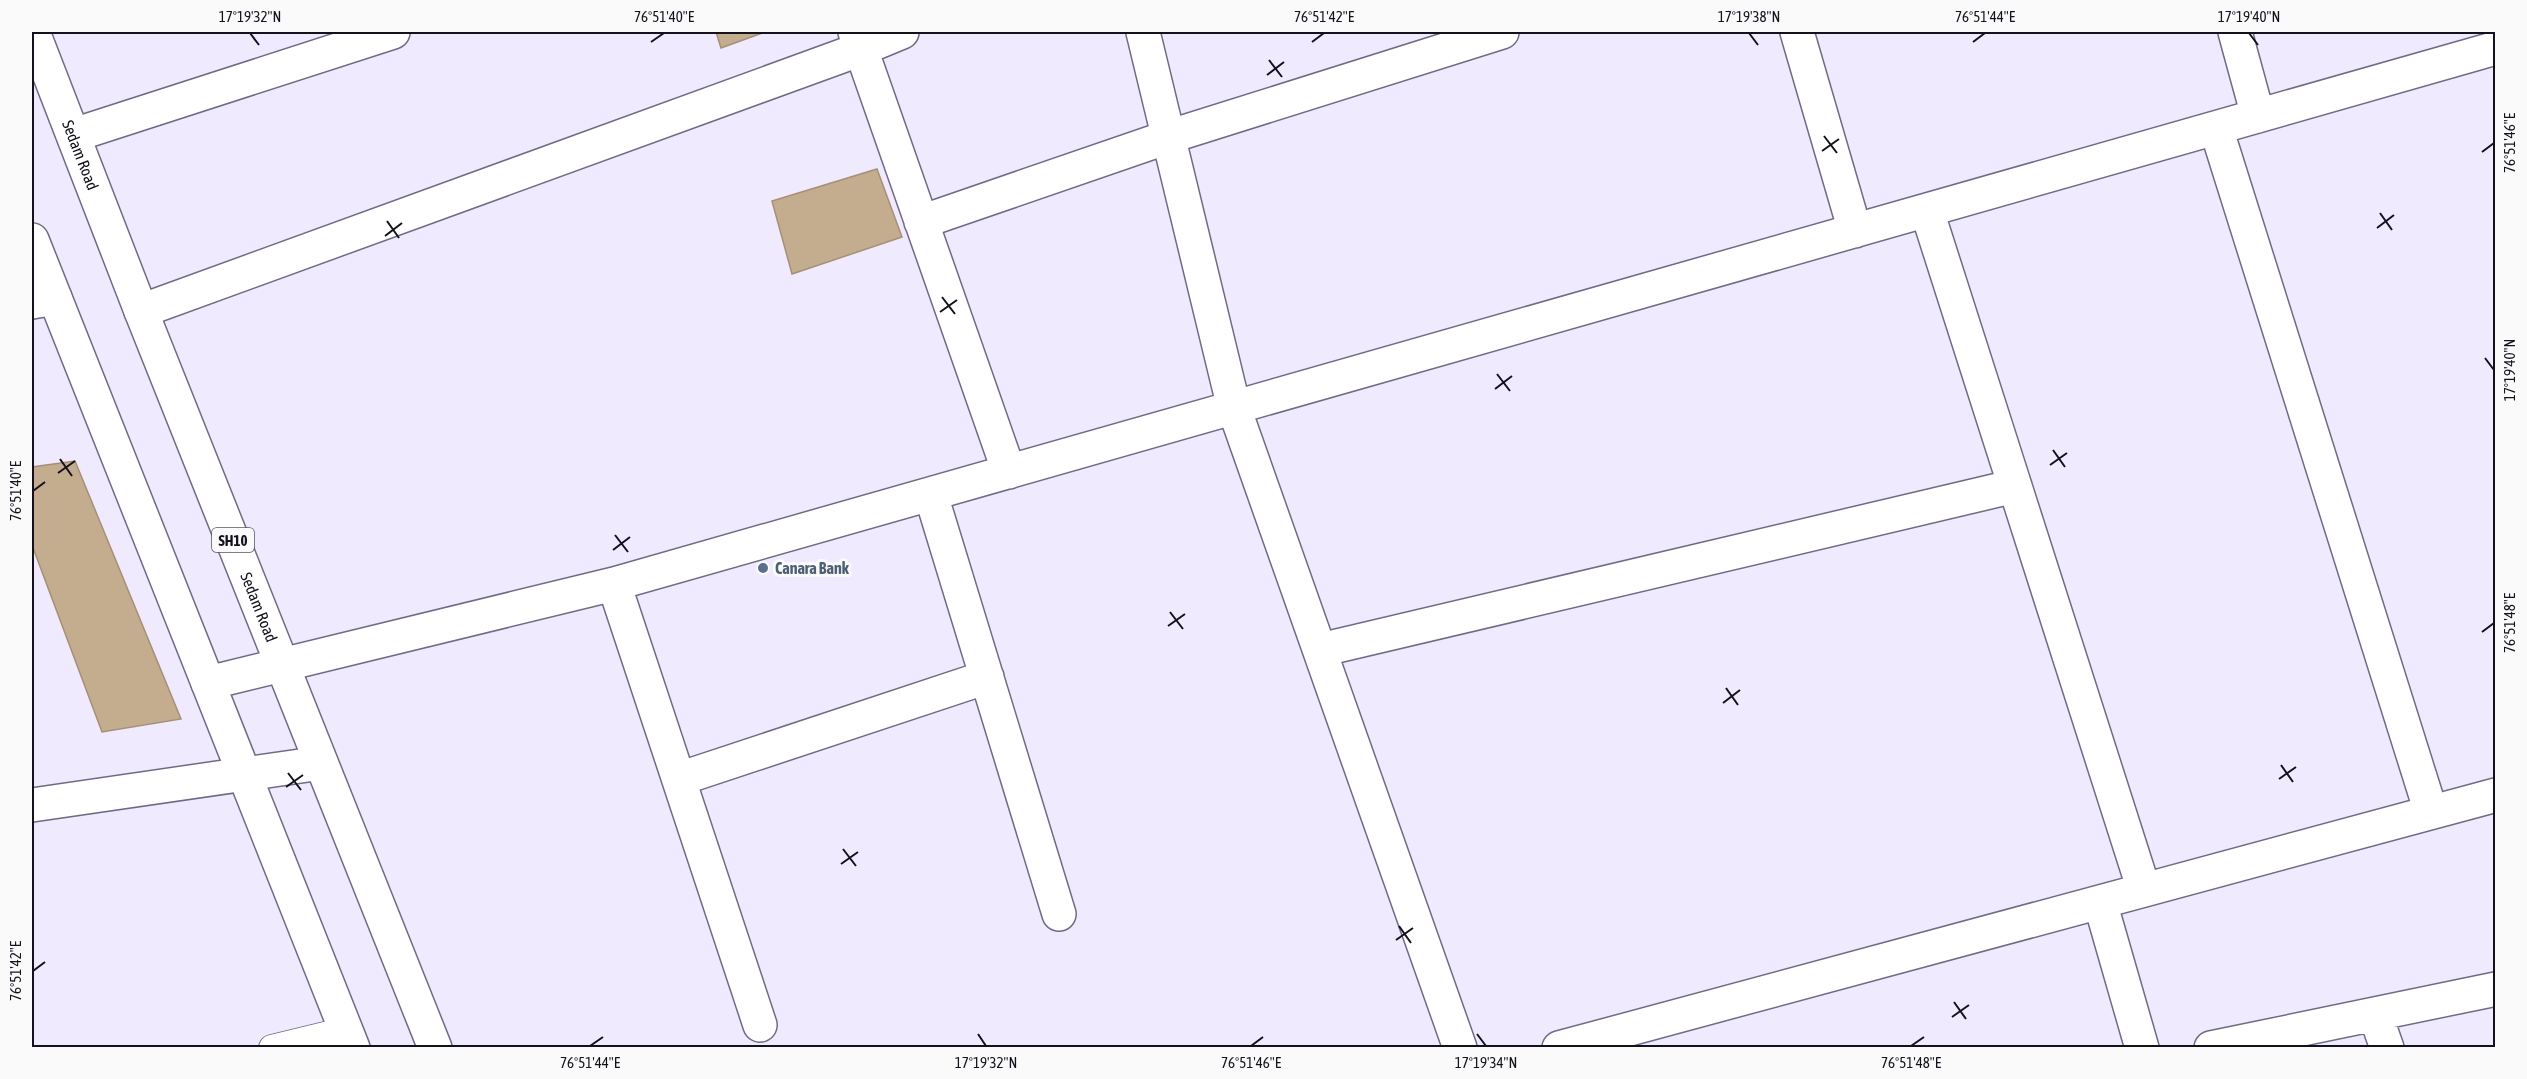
<svg xmlns="http://www.w3.org/2000/svg" width="2527" height="1079" viewBox="0 0 2527 1079" font-family="'Asap Condensed',sans-serif">
<style>
.building{fill:#c4ac8f;stroke:#a59077;stroke-width:1.5}
.lines{fill:none;stroke-linecap:round;stroke-linejoin:round}
.service-casing{stroke:#716a86;stroke-width:28}
.minor-casing{stroke:#716a86;stroke-width:36}
.primary-casing{stroke:#716a86;stroke-width:36}
.service{stroke:#fff;stroke-width:26}
.minor{stroke:#fff;stroke-width:33}
.primary{stroke:#fff;stroke-width:33}
.ticks{fill:none;stroke:#14111c;stroke-width:2}
.service-dot{fill:#5c6f8a;stroke:#fafafa;stroke-width:2}
.labels{text-anchor:middle;dominant-baseline:central;stroke-width:6;stroke-linejoin:round;paint-order:stroke}
.shield{fill:#fafafa;stroke:#59575f;stroke-width:1.5}
.shield-label{font-size:15px;font-weight:bold;fill:#14111c}
.street-label{font-size:16px;fill:#14111c;stroke:#fafafa}
.service-label{font-size:16px;font-weight:bold;fill:#4e5e75;stroke:#fafafa;text-anchor:start}
.neatline{fill:none;stroke:#14111c;stroke-width:2}
.ticks-label{font-size:15px;text-anchor:middle;fill:#14111c}
</style>
<rect width="100%" height="100%" fill="#efeafd"/>
<!-- building -->
<path class="building" d="M716,32h49l-44,16z
M877,169l25,68 -110,37 -20,-73z
M75,461l106,258 -79,13 -70,-187v-78z"/>
<g class="lines">
<defs>
<path id="service" d="M272,1048l74,-18"/>
<path id="minor" d="M855,32l154,440
M1143,32l91,376 226,640
M1797,32l58,199
M2235,32l23,84
M2216,128l215,684
M74,135l319,-103
M1927,211l217,679
M921,222l247,-85 334,-105
M32,302l23,-4
M141,311l720,-262 41,-17
M931,495l128,419
M614,584l146,441
M1320,650l695,-164
M208,683l406,-99 1882,-536
M679,779l308,-102
M32,805l289,-42
M2100,902l42,146
M2375,1014l12,34
M1559,1048l937,-253
M2211,1048l285,-59"/>
<g id="primary">
<path id="s1" d="M33,32l108,279 294,737"/>
<path d="M32,240l321,808"/>
</g>
</defs>
<!-- service casing -->
<use href="#service" class="service-casing"/>
<!-- minor casing -->
<use href="#minor" class="minor-casing"/>
<!-- primary casing -->
<use href="#primary" class="primary-casing"/>
<!-- service -->
<use href="#service" class="service"/>
<!-- minor -->
<use href="#minor" class="minor"/>
<!-- primary -->
<use href="#primary" class="primary"/>
</g>
<!-- ticks -->
<path class="ticks" d="M250,33l9,12M1749,33l9,12M2249,33l9,12M651,42l13,-9M1312,42l12,-9M1973,42l12,-9M1269,60l13,17M1267,75l17,-13M1824,136l13,17M1822,151l17,-12M2482,152l12,-9M2380,213l12,17M387,221l12,17M2377,228l17,-13M385,236l17,-13M942,297l13,17M940,312l17,-12M2485,358l9,12M1497,374l13,17M1495,389l17,-13M2053,450l12,17M60,459l12,17M2050,465l17,-12M58,473l17,-12M33,491l12,-9M615,535l13,17M613,550l17,-13M1170,612l13,17M1168,626l17,-12M2482,632l12,-9M1726,688l12,17M1723,703l17,-13M2281,765l12,17M288,773l13,17M2279,779l17,-12M286,787l17,-12M843,849l13,17M841,864l17,-12M1399,926l12,17M1396,940l17,-12M33,971l12,-9M1954,1002l12,17M1952,1017l17,-12M978,1034l8,12M1477,1034l9,12M590,1046l13,-9M1251,1046l12,-9M1911,1046l13,-9"/>
<!-- markers -->
<circle class="service-dot" cx="763" cy="568" r="6"/>
<g class="labels">
<!-- shield labels -->
<rect class="shield" x="212" y="528" width="42" height="24" rx="4.5"/>
<g class="shield-label">
<text x="233" y="540">SH10</text>
</g>
<!-- street labels -->
<g class="street-label">
<text stroke="none"><textPath href="#s1" startOffset="132">Sedam Road</textPath></text>
<text stroke="none"><textPath href="#s1" startOffset="618">Sedam Road</textPath></text>
</g>
<!-- service labels -->
<g class="service-label">
<text x="775" y="568">Canara Bank</text>
</g>
</g>
<!-- border -->
<rect width="2527" height="1079" fill="none" stroke="#fafafa" stroke-width="66"/>
<rect x="33" y="33" width="2461" height="1013" class="neatline"/>
<g class="ticks-label">
<text x="250" y="22">17°19'32"N</text>
<text x="664" y="22">76°51'40"E</text>
<text x="1324" y="22">76°51'42"E</text>
<text x="1749" y="22">17°19'38"N</text>
<text x="1985" y="22">76°51'44"E</text>
<text x="2249" y="22">17°19'40"N</text>
<text transform="translate(2510 143) rotate(-90)" y="5">76°51'46"E</text>
<text transform="translate(2510 370) rotate(-90)" y="5">17°19'40"N</text>
<text transform="translate(16 491) rotate(-90)" y="5">76°51'40"E</text>
<text transform="translate(2510 623) rotate(-90)" y="5">76°51'48"E</text>
<text transform="translate(16 971) rotate(-90)" y="5">76°51'42"E</text>
<text x="590" y="1068">76°51'44"E</text>
<text x="986" y="1068">17°19'32"N</text>
<text x="1251" y="1068">76°51'46"E</text>
<text x="1486" y="1068">17°19'34"N</text>
<text x="1911" y="1068">76°51'48"E</text>
</g>
</svg>
